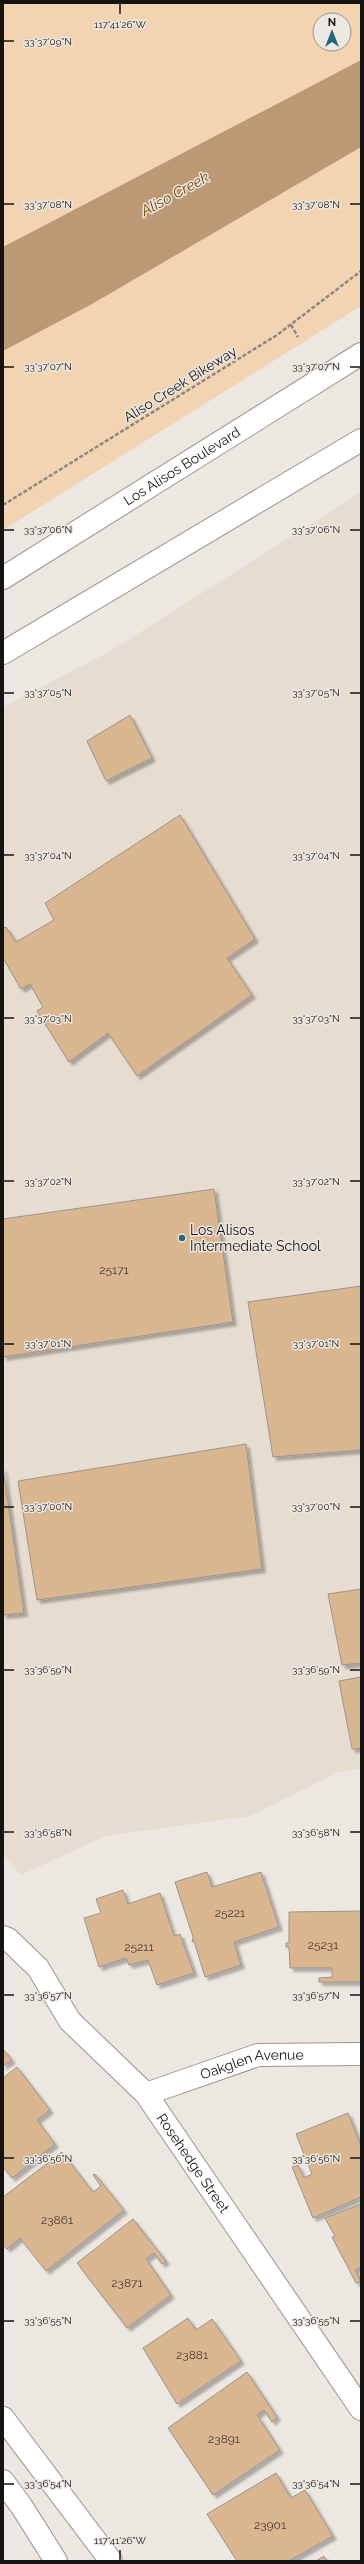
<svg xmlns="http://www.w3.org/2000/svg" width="364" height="2564" viewBox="0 0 364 2564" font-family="Raleway,sans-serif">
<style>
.built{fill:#e7dcd0}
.green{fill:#f2d3b2;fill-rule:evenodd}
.water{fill:#bc9974}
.building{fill:#dab690;stroke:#9a948f;filter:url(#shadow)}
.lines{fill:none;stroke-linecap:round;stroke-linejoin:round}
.minor-casing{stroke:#9a958f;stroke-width:24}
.secondary-casing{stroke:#9a958f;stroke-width:24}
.path{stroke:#8b8782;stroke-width:2.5;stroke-dasharray:4 2;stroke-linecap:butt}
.minor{stroke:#fff;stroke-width:22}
.secondary{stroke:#fff;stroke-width:22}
.ticks{fill:none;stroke:#161412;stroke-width:1.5}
.poi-dot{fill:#246879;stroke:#ede7e1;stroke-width:1.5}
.labels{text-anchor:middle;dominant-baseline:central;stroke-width:3;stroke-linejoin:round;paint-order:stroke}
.number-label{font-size:12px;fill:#473c32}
.street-label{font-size:14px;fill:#161412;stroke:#ede7e1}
.poi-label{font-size:14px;fill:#161412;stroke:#ede7e1;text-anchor:start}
.water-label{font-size:15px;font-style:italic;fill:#724400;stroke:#ede7e1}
.ticks-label{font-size:10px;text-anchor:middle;fill:#161412;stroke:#ede7e1;stroke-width:3;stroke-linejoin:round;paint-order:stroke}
</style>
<defs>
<filter id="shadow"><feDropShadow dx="3.5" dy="3.5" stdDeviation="1" flood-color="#0004"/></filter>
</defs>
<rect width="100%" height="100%" fill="#ede7e1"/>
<!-- built -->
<path class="built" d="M361,492v1276l-24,5 -87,43 -145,20 -84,39 -18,-20v-1148l109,-57z"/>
<!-- green -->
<path class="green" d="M3,3h358v303l-358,224zM320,20h24v24h-24z"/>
<!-- water -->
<path class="water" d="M361,60v87l-269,157 -89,47v-104z"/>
<!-- building -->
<path class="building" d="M130,715l22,43 -46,23 -19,-40z
M180,815l75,124 -28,19 25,37 -115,81 -29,-43 -39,29 -32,-51 6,-4 -13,-23 -9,5 -18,-31v-30l3,-1 10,15 38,-22 -9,-17z
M214,1189l19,133 -230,35v-138z
M361,1286v164l-88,7 -25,-155z
M246,1444l16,125 -225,31 -19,-119z
M3,1468l21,145 -21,2z
M361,1589v74l-19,2 -14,-71z
M361,1677v71l-9,1 -13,-68z
M207,1872l5,15 49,-15 18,55 -45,15 7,23 -36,12 -11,-36 -2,1 1,-5 -18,-55z
M123,1890l5,14 32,-11 14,43 6,-2 14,39 -37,12 -9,-25 -19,5 -3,-7 -27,9 -15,-49 17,-5 -5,-14z
M361,1911v71h-42v-4l13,-1v-9h-42l-1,-21h-3v-4h3v-31z
M3,2049l9,11 -9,6z
M17,2067l33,43 -13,10 18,24 -43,34 -9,-11v-89z
M348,2113l13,33v51l-48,21 -21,-51 6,-2 6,13 8,-4 -16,-40z
M62,2152l31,40 8,-6 -8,-11 2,-1 29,36 -78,61 -26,-33 -13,11 -4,-5v-47z
M361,2204v63l-6,3 6,11 -5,2 -24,-46 3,-1 -10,-18z
M133,2219l33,42 -4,3 -8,-11 -8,6 25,36 -44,33 -50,-65z
M188,2318l8,12 16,-11 29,42 -64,43 -34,-56z
M247,2372l30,45 -5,5 -8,-12 -7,5 23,35 -67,45 -45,-67z
M276,2473l15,25 14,-8 28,46 -44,25h-52l-30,-47z
M324,2556l3,5h-11z"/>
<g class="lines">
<defs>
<g id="minor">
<path id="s1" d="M3,1937l5,2 30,29 32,53 76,73 215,315"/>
<path id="s2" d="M146,2094l112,-39 103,-1"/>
</g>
<g id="secondary">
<path id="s3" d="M3,578l358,-224"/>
<path d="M3,653l358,-213"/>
<path d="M3,2418l108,143"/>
<path d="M3,2481l19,26 34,54"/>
</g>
</defs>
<!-- minor casing -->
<use href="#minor" class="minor-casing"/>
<!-- secondary casing -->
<use href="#secondary" class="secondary-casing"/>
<!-- path -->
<path class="path" d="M291,325l7,12
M3,505l274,-170 84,-64"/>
<!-- minor -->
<use href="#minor" class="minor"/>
<!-- secondary -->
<use href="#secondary" class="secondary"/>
</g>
<!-- ticks -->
<path class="ticks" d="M120,4v10M4,41h10M4,204h10M350,204h10M4,367h10M350,367h10M4,530h10M350,530h10M4,693h10M350,693h10M4,855h10M350,855h10M4,1018h10M350,1018h10M4,1181h10M350,1181h10M4,1344h10M350,1344h10M4,1507h10M350,1507h10M4,1670h10M350,1670h10M4,1832h10M350,1832h10M4,1995h10M350,1995h10M4,2158h10M350,2158h10M4,2321h10M350,2321h10M4,2484h10M350,2484h10M120,2550v10"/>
<!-- markers -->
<circle class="poi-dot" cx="182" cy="1238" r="4"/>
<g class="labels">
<!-- number labels -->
<g class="number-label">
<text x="114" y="1270">25171</text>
<text x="230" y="1913">25221</text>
<text x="323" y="1945">25231</text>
<text x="139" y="1947">25211</text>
<text x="57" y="2220">23861</text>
<text x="127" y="2283">23871</text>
<text x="192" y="2355">23881</text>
<text x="224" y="2439">23891</text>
<text x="270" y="2525">23901</text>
</g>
<!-- street labels -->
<g class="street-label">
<text transform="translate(180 384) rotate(-32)">Aliso Creek Bikeway</text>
<text stroke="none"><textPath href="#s3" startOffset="211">Los Alisos Boulevard</textPath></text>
<text stroke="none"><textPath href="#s2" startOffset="111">Oakglen Avenue</textPath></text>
<text stroke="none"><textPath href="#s1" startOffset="298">Rosehedge Street</textPath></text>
</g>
<!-- poi labels -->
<g class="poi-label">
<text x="190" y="1230">Los Alisos<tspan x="190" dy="16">Intermediate School</tspan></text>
</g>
<!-- water labels -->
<g class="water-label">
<text transform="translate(175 194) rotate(-29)">Aliso Creek</text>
</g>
</g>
<g class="ticks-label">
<text x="120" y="28">117°41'26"W</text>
<text x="48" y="45">33°37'09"N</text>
<text x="48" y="208">33°37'08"N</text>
<text x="316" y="208">33°37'08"N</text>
<text x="48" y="370">33°37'07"N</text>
<text x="316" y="370">33°37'07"N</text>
<text x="48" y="533">33°37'06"N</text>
<text x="316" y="533">33°37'06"N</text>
<text x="48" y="696">33°37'05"N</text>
<text x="316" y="696">33°37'05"N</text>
<text x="48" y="859">33°37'04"N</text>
<text x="316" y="859">33°37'04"N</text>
<text x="48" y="1022">33°37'03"N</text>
<text x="316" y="1022">33°37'03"N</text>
<text x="48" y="1185">33°37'02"N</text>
<text x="316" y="1185">33°37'02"N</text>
<text x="48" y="1347">33°37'01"N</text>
<text x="316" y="1347">33°37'01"N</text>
<text x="48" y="1510">33°37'00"N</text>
<text x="316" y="1510">33°37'00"N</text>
<text x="48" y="1673">33°36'59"N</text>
<text x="316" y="1673">33°36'59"N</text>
<text x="48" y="1836">33°36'58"N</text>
<text x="316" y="1836">33°36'58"N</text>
<text x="48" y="1999">33°36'57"N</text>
<text x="316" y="1999">33°36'57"N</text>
<text x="48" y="2162">33°36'56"N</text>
<text x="316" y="2162">33°36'56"N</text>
<text x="48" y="2324">33°36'55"N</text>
<text x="316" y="2324">33°36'55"N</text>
<text x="48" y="2487">33°36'54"N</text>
<text x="316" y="2487">33°36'54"N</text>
<text x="120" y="2544">117°41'26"W</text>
</g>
<!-- border -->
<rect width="364" height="2564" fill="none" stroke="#161412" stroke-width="8"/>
<!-- north arrow -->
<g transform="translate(332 32)"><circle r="19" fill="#ede7e1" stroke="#97938e"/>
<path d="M0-3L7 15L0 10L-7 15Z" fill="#246879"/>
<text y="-6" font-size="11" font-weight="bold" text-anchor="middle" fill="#161412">N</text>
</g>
</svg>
